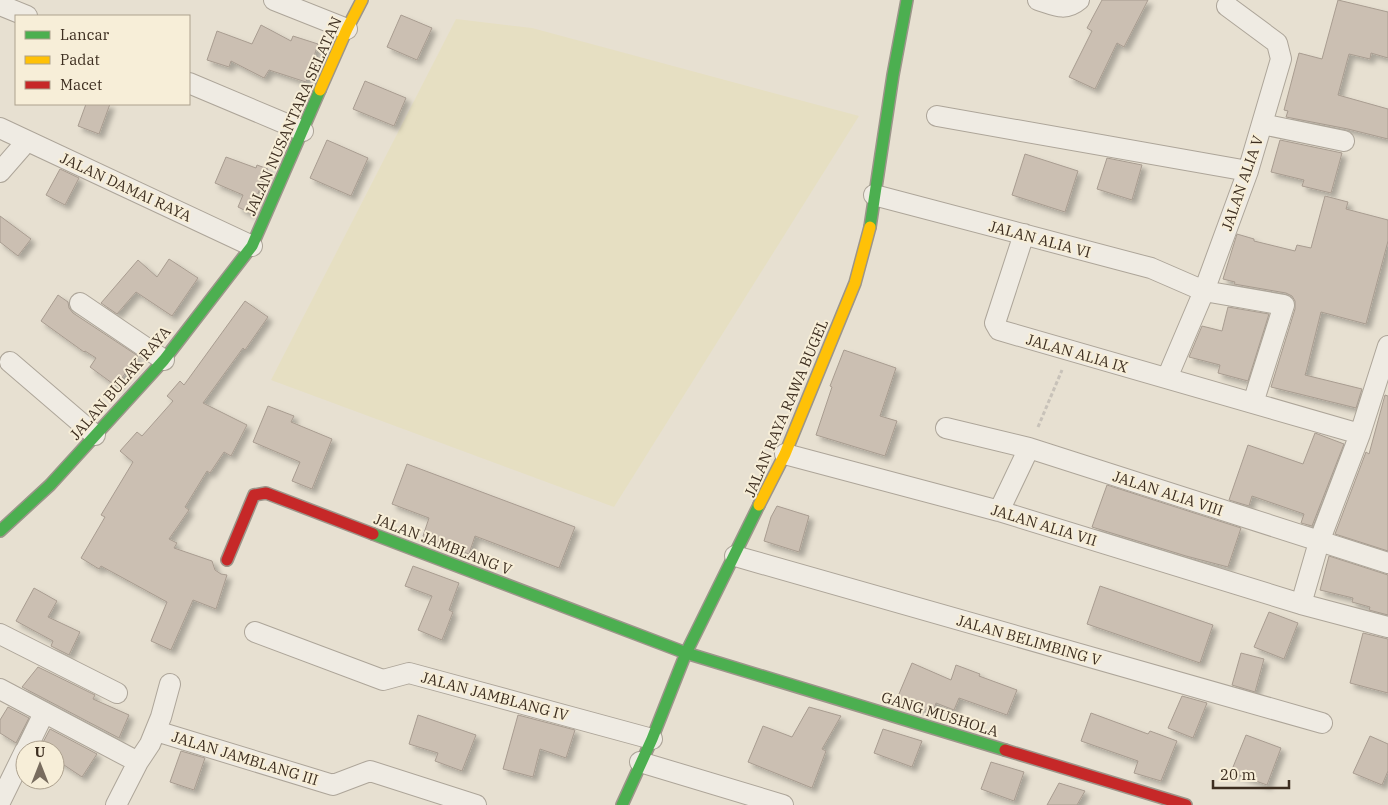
<svg xmlns="http://www.w3.org/2000/svg" width="1388" height="805" viewBox="0 0 1388 805" font-family="'IBM Plex Serif',serif">
<style>
.farmland{fill:#e6dfc2}
.building{fill:#cbbfb2;stroke:#a89c90;filter:url(#shadow)}
.lines{fill:none;stroke-linecap:round;stroke-linejoin:round}
.street-casing{stroke:#ada599;stroke-width:22}
.fast-casing{stroke:#9c958a;stroke-width:14}
.slow-casing{stroke:#9c958a;stroke-width:14}
.jam-casing{stroke:#9c958a;stroke-width:14}
.path{stroke:#c8c2b9;stroke-width:3;stroke-dasharray:4 2.5;stroke-linecap:butt}
.street{stroke:#efebe3;stroke-width:20}
.fast{stroke:#4caf50;stroke-width:11}
.slow{stroke:#ffc107;stroke-width:11}
.jam{stroke:#c62828;stroke-width:11}
.labels{text-anchor:middle;dominant-baseline:central;stroke-width:4;stroke-linejoin:round;paint-order:stroke}
.street-label{font-size:15px;fill:#3d2e20;stroke:#f7eed8}
</style>
<defs>
<filter id="shadow"><feDropShadow dx="4.5" dy="4.5" stdDeviation="2.5" flood-color="#0004"/></filter>
</defs>
<rect width="100%" height="100%" fill="#e7e0d1"/>
<!-- farmland -->
<path class="farmland" d="M456,19l76,9 327,88 -245,391 -343,-127z"/>
<!-- building -->
<path class="building" d="M1102,0h46l-24,47 -7,-4 -22,46 -26,-12 23,-46 -5,-3z
M1338,0l50,12v46l-17,-5 -1,6 -21,-5 -11,41 50,14v30l-40,-10 -62,-12 2,-6 -4,-1 15,-57 23,6z
M401,15l31,13 -15,32 -30,-13z
M261,25l30,16 2,-5 25,8 -12,38 -37,-12 -5,8 -33,-17 -2,6 -22,-7 10,-29 35,13z
M365,81l41,17 -12,28 -41,-17z
M86,104h24l-11,30 -21,-8z
M327,140l41,18 -17,38 -41,-18z
M1280,140l62,13 -11,40 -29,-7 2,-6 -33,-8z
M1025,154l53,17 -13,41 -53,-17z
M226,157l30,11 1,-3 11,4 -18,44 -12,-6 5,-12 -28,-12z
M1107,158l35,7 -10,35 -35,-11z
M60,169l19,9 -14,27 -19,-10z
M1325,196l23,6 -2,7 42,11v21l-22,83 -45,-12 -15,60 -1,3 57,14 -6,19 -85,-21 24,-78v-8l-3,-5 -6,-3 -52,-9 1,-2 -12,-3 14,-45 17,5v2l41,10 2,-6 14,3z
M0,216l31,23 -13,17 -18,-14z
M169,259l29,19 -26,38 -36,-24 -19,22 -16,-11 37,-43 19,17z
M58,295l10,7 1,6 4,5 65,43 -22,30 -26,-19 6,-9 -11,-7 -1,1 -43,-31z
M245,301l23,16 -23,33 -2,-2 -40,55 44,22 -16,31 -7,-4 -14,21 -3,-2 -22,36 4,3 -20,29 8,4 -3,5 38,13 3,9 6,4 6,1 -11,34 -23,-9 -22,50 -20,-9 16,-39 -66,-36 -2,3 -18,-11 24,-41 -4,-2 32,-53 -13,-11 17,-19 5,4 31,-35 -6,-5 13,-15 4,4z
M1228,307l41,7 -21,67 -30,-8 2,-8 -31,-8 13,-31 20,5z
M844,350l52,18 -16,48 17,5 -12,35 -69,-21 16,-48 -2,-1z
M1385,395l3,1v155l-53,-17 31,-82 3,2z
M268,406l26,10 -3,6 41,17 -20,50 -20,-8 8,-19 -47,-20z
M1315,433l29,11 -32,82 -11,-3 3,-9 -52,-18 -3,10 -20,-6 19,-55 55,19z
M407,464l168,63 -16,41 -84,-32 -6,18 -46,-18 6,-18 -37,-14z
M1107,485l134,43 -13,39 -42,-11 -94,-29z
M777,506l32,10 -10,36 -35,-11 7,-24z
M1329,556l59,19v40l-19,-5 1,-3 -18,-5 1,-4 -33,-8z
M413,566l46,17 -10,27 4,2 -11,28 -24,-10 14,-34 -27,-10z
M1100,586l113,39 -13,38 -113,-39z
M34,588l23,13 -9,16 32,15 -11,23 -18,-9 2,-5 -37,-20z
M1269,612l29,11 -14,36 -30,-12z
M1363,633l25,6v54l-38,-10z
M1241,653l23,6 -9,33 -23,-7z
M912,663l39,17 5,-15 24,9 -1,2 38,14 -10,25 -48,-17 -5,12 -18,-7 -3,9 -37,-11z
M38,667l57,28 -2,4 36,16 -10,23 -97,-51z
M1182,696l25,7 -14,35 -25,-10z
M8,707l21,11 -13,25 -16,-10v-13z
M809,707l32,9 -19,33 4,2 -14,37 -64,-26 15,-36 29,11z
M1091,713l57,21 2,-3 27,10 -16,40 -27,-8 4,-12 -57,-20z
M418,715l58,20 -14,36 -27,-10 3,-8 -29,-9z
M518,715l57,15 -9,28 -26,-9 -7,28 -30,-8z
M50,729l47,25 -15,23 -27,-18v-9h-16z
M883,729l39,12 -10,26 -38,-14z
M1246,735l35,13 -14,37 -36,-13z
M1370,736l18,8v27l-6,14 -29,-12z
M181,751l24,7 -11,32 -24,-8z
M991,762l33,10 -10,29 -33,-12z
M1059,783l26,8 -8,14h-30z"/>
<g class="lines">
<defs>
<path id="street" d="M274,0l73,29
M1038,0c16,5 27,12 41,0
M0,5l27,11
M189,83l114,48
M937,116l311,55
M1262,124l82,17
M0,128l252,118
M0,172l27,-31
M874,195l277,73 53,23 80,14 -31,98
M1024,234l-29,89 4,7 361,104
M80,303l84,57
M10,362l85,73
M1167,378l37,-87 44,-120 33,-112 -4,-16 -50,-37
M946,428l83,20 359,115
M785,454l214,57 302,93 87,23
M999,511l30,-63
M735,556l587,167
M1301,604l18,-62 41,-108 28,-88
M255,632l128,48 26,-7 243,66
M0,634l117,59
M0,689l138,73
M156,731l177,54 37,-14 106,34
M26,750l18,-37
M640,762l143,43
M0,802l25,-51
M116,805l22,-43 12,-18 11,-27 9,-33"/>
<path id="fast" d="M870,227l23,-152 14,-75
M0,531l50,-46 114,-125 88,-114 68,-156
M373,534l313,119 319,97
M622,805l30,-66 34,-86 73,-148"/>
<path id="slow" d="M320,90l27,-61 15,-29
M759,505l26,-51 70,-171 15,-56"/>
<path id="jam" d="M227,560l27,-65 12,-2 107,41
M1005,750l181,55"/>
</defs>
<!-- street casing -->
<use href="#street" class="street-casing"/>
<!-- fast casing -->
<use href="#fast" class="fast-casing"/>
<!-- slow casing -->
<use href="#slow" class="slow-casing"/>
<!-- jam casing -->
<use href="#jam" class="jam-casing"/>
<!-- path -->
<path class="path" d="M1038,427l24,-57"/>
<!-- street -->
<use href="#street" class="street"/>
<!-- fast -->
<use href="#fast" class="fast"/>
<!-- slow -->
<use href="#slow" class="slow"/>
<!-- jam -->
<use href="#jam" class="jam"/>
</g>
<g class="labels">
<!-- street labels -->
<g class="street-label">
<text transform="translate(293 116) rotate(-66)">JALAN NUSANTARA SELATAN</text>
<text transform="translate(1242 183) rotate(-71)">JALAN ALIA V</text>
<text transform="translate(126 187) rotate(25)">JALAN DAMAI RAYA</text>
<text transform="translate(1040 239) rotate(15)">JALAN ALIA VI</text>
<text transform="translate(1077 353) rotate(16)">JALAN ALIA IX</text>
<text transform="translate(120 383) rotate(-49)">JALAN BULAK RAYA</text>
<text transform="translate(786 408) rotate(-67)">JALAN RAYA RAWA BUGEL</text>
<text transform="translate(1168 493) rotate(18)">JALAN ALIA VIII</text>
<text transform="translate(1044 525) rotate(17)">JALAN ALIA VII</text>
<text transform="translate(443 544) rotate(21)">JALAN JAMBLANG V</text>
<text transform="translate(1029 640) rotate(16)">JALAN BELIMBING V</text>
<text transform="translate(495 696) rotate(15)">JALAN JAMBLANG IV</text>
<text transform="translate(940 714) rotate(17)">GANG MUSHOLA</text>
<text transform="translate(245 758) rotate(17)">JALAN JAMBLANG III</text>
</g>
</g>
<!-- legend -->
<rect x="15" y="15" width="175" height="90" fill="#f7eed8" stroke="#ada18e"/>
<rect x="25" y="31" width="25" height="8" fill="#4caf50" stroke="#ada18e"/>
<text x="60" y="40" font-size="15" fill="#3d2e20">Lancar</text>
<rect x="25" y="56" width="25" height="8" fill="#ffc107" stroke="#ada18e"/>
<text x="60" y="65" font-size="15" fill="#3d2e20">Padat</text>
<rect x="25" y="81" width="25" height="8" fill="#c62828" stroke="#ada18e"/>
<text x="60" y="90" font-size="15" fill="#3d2e20">Macet</text>
<!-- north arrow -->
<g transform="translate(40 765)"><circle r="24" fill="#f7eed8" stroke="#ada18e"/>
<path d="M0-4L9 19L0 12L-9 19Z" fill="#786c5e"/>
<text y="-8" font-size="14" font-weight="bold" text-anchor="middle" fill="#3d2e20">U</text>
</g>
<!-- scale -->
<path d="M1213 780v8h76v-8" fill="none" stroke="#3d2e20" stroke-width="2.5"/>
<text x="1220" y="780" font-size="15" fill="#3d2e20" stroke="#f7eed8" stroke-width="4" paint-order="stroke">20 m</text>
</svg>
